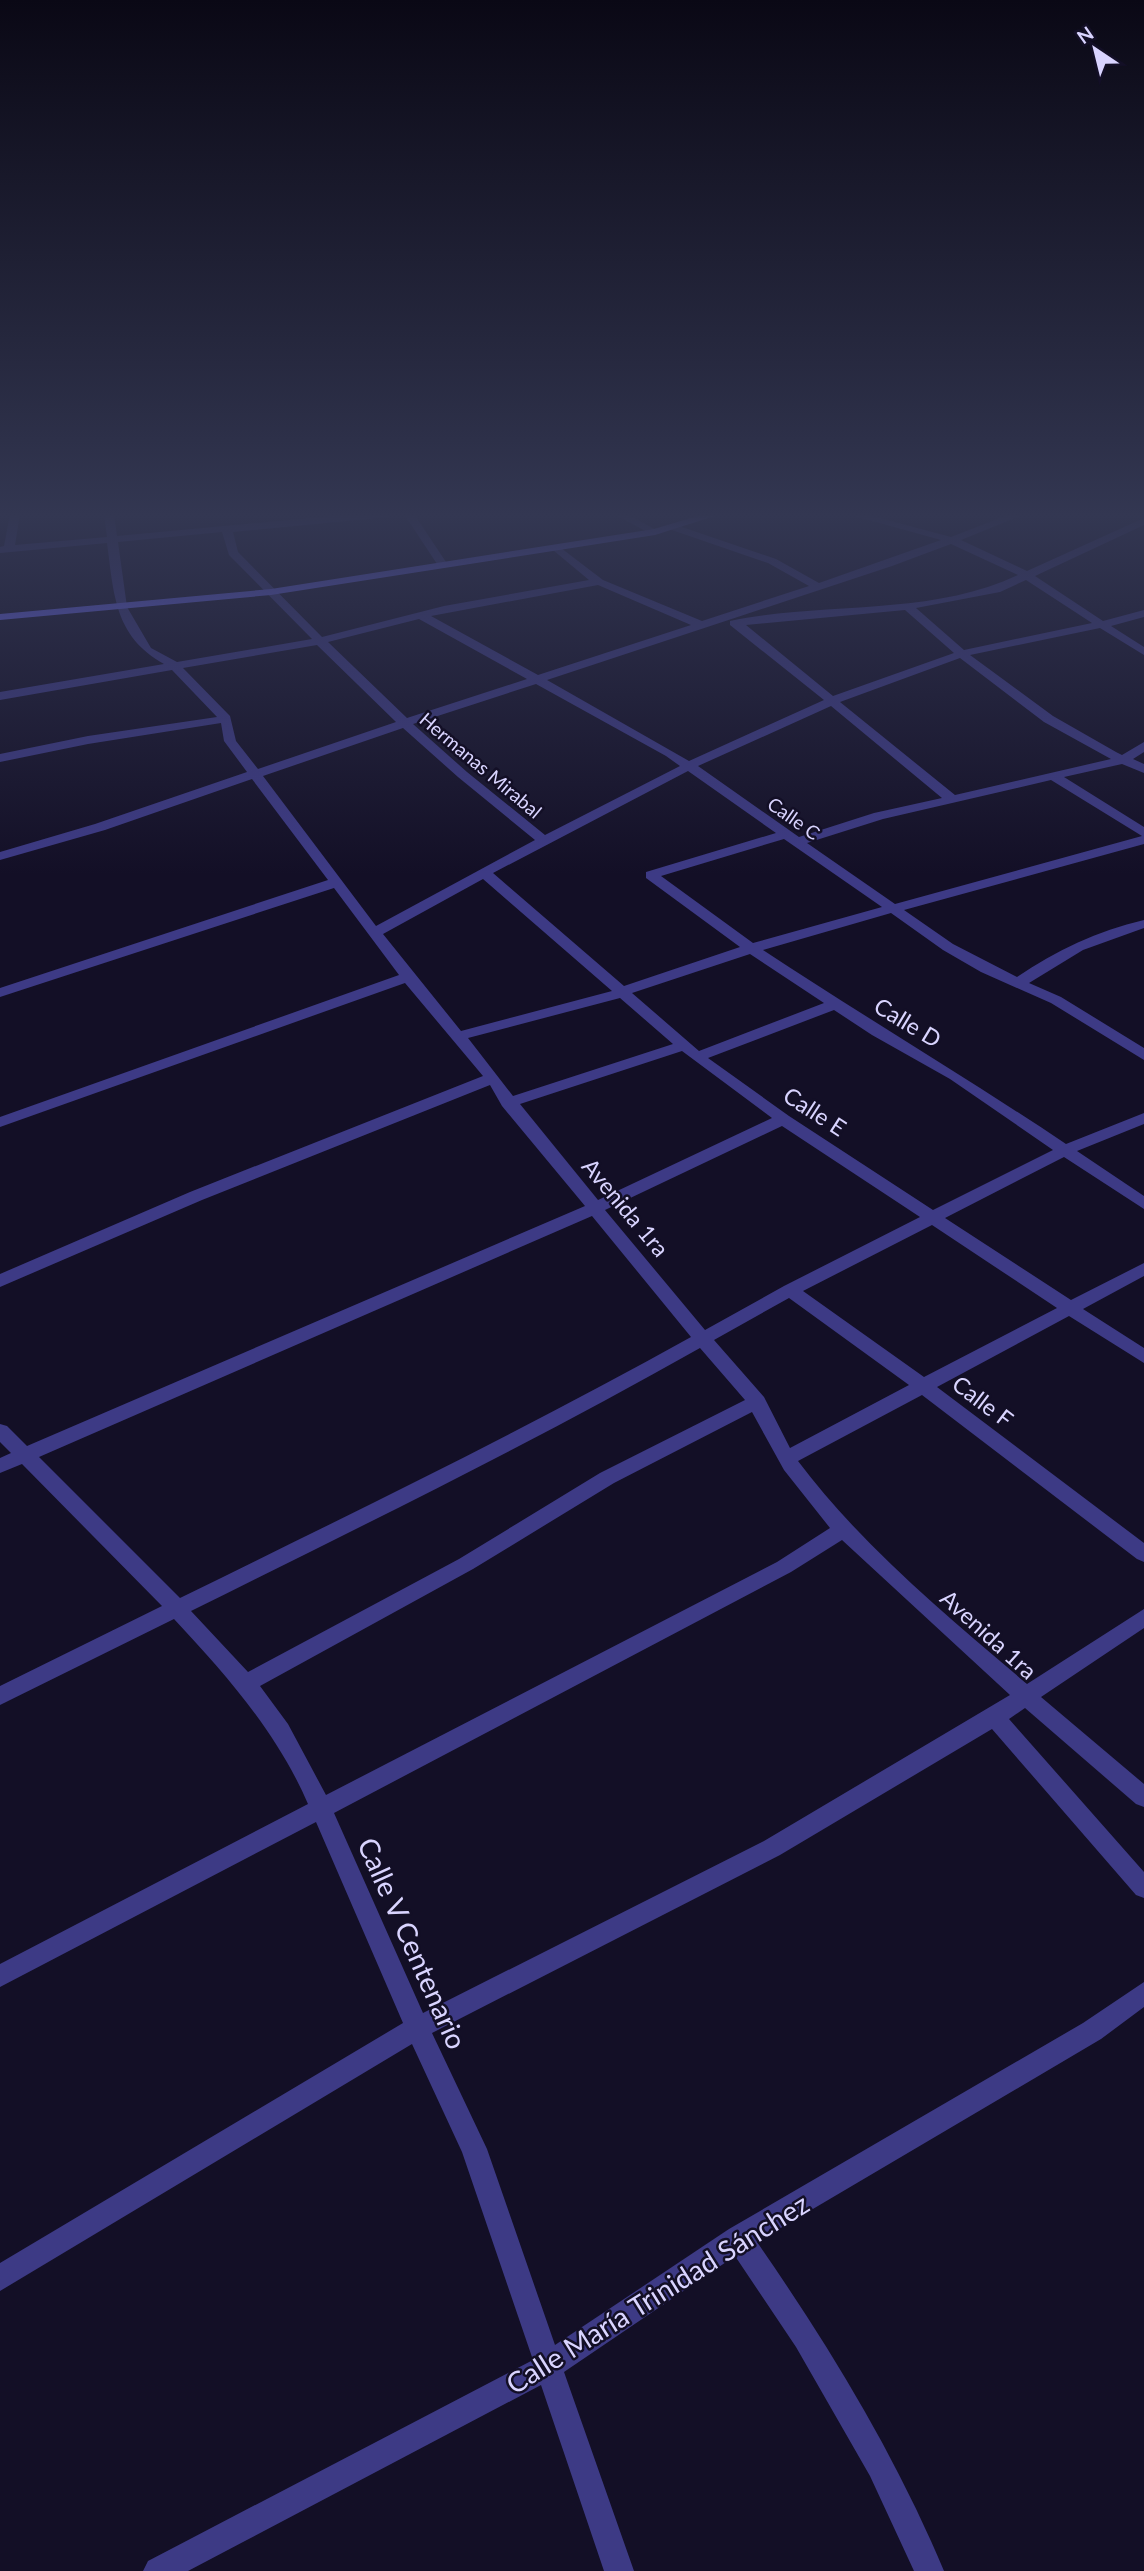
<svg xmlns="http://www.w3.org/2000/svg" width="1144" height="2571" viewBox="0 0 1144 2571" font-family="Lato,sans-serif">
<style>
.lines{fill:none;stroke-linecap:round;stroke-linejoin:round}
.street{fill:#3d3a85;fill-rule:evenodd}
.secondary{fill:#6f6bff;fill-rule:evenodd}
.labels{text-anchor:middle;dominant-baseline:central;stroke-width:5;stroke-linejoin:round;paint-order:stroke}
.far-street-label{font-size:19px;fill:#d9d4ff;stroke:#130f26}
.street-label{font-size:23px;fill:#d9d4ff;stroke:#130f26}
.near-street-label{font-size:28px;fill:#d9d4ff;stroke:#130f26}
</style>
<rect width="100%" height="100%" fill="#130f26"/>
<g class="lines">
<!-- street -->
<path class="street" d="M10,514h10l-5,31 92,-8 -3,-23h10l3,22 236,-22h40l-5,3 -155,15 5,20 84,85 122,-31 145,-26 -36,-30v-4l4,-1 46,35 99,41 107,-35 -41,-23 -96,-33 -1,-2 5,-3 100,34 43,24 122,-43 -94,-26h18l86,23 59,-23h15l-64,26 66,31 117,-53v7l-109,51 68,45 41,-11v7l-33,9 33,21v8l-44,-27 -130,27 83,61 63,36 6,3 22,-13v10l-11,7 11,5v9l-22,-9 -58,13 80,50v17l-240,66 49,34 64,33c40,-27 80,-46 127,-57v8l-61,22 -54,33 32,14 83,51v12l-93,-57 -70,-31 -38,-22 -52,-37 -128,37c100,66 203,127 303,194l78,-31v11l-67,27 67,45v13l-80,-52 -119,61 126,82 73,-37v13l-61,33 61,39v15l-75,-47 -132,71 207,156v19l-7,-3 -215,-164 -124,66c64,85 148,154 229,223l117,-75v19l-103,69 103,87v23l-8,-3 -111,-96 -16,11 135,153v26l-8,-3 -144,-166 -212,126 -348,178 55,116 68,196 174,-116 354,-206 61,-41v25l-43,32 -344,203c72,104 138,212 187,329h-30l-44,-95 -74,-129 -61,-91 -171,116 70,199h-30l-63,-186 -353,186h-45l5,-10 385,-201 -71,-208 -50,-108 -412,247v-28l403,-240 -87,-201 -316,165v-23l308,-160c-31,-72 -81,-128 -134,-185l-174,86v-19l162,-80 -140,-142 -22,9v-15l11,-5 -11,-11v-18l7,2 20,20 558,-240 -83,-100 -12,-21 -288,115 -202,87v-13l190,-82 293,-116 -78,-93 -405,144v-10l399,-142 -65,-87 -334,109v-9l328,-108 -76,-101 -147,51 -105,30v-8l95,-28 152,-52 -23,-31 -3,-18 -133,21 -88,18v-8l88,-18 129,-19 -45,-47 -172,30v-8l164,-28c-50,-28 -50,-70 -57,-121l-107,10v-6l4,-1zM222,532l7,23 83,84 -135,23 -26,-14 -24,-41 -9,-65zM951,544l67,31c-89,42 -194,26 -288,46v4l94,75 -135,61 -142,-81 345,-114zM1026,580l66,43 -128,27 -48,-42 84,-16zM598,585l93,40 -153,50 -107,-59zM905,610l49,43 -121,43 -87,-71zM419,619l108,60 -120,39 -79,-76zM317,645l79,77 -138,47 -22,-28 -6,-25 -47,-48zM960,658l84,64 67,37 -156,36 -115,-93zM536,684l130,72 14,10 -135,69 -78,-63 -54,-48zM831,706l111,92 -68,15 -75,24 -101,-71zM403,728l55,49 77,63 -159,86 -113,-150zM688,771l88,62 -130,39v6l94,69 -116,39 -131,-113zM1051,780l91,56 -247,68 -88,-61 76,-24zM784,839l98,68 -129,36 -92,-67zM483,879l129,112 -151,40 -78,-97zM750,954l74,49 -125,48 -67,-58zM620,998l53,46 -160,52 -45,-58zM834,1010l38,25 78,44 103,71 -120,60 -144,-94 -81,-58zM682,1051l90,67 -174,82 -78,-96zM782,1126l138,91 -136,69 -79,44 -100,-120zM592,1216l99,121c-167,93 -340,177 -511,261l-141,-141zM932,1225l125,83 -133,69 -121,-86zM789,1298l120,87 -119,63 -26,-51 -50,-57zM700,1348l45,52 -145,73 -141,86 -211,113 -57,-61c171,-85 343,-169 509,-263zM752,1412l32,58 46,58 -53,34 -451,233 -38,-71 -28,-38 213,-117 141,-86zM842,1540l168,155 -246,146 -341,172 -89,-200 457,-241z
M404,514h10l34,51 -1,2h-8z
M614,514h13l33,18 -9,2z"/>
<!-- secondary -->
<path class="secondary" d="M704,514h17l-66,21 -384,60 -271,25v-6l271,-25 383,-60z"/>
</g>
<!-- sky -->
<linearGradient id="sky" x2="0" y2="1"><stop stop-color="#0a0815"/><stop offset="0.59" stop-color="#333752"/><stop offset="1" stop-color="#333752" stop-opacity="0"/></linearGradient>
<rect width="1144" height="874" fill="url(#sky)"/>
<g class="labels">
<!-- far-street labels -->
<g class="far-street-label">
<text transform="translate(481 765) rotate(40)">Hermanas Mirabal</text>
<text transform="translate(794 818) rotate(35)">Calle C</text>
</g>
<!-- street labels -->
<g class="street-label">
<text transform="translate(908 1022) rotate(31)">Calle D</text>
<text transform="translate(815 1111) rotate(33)">Calle E</text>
<text transform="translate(626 1207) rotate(50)">Avenida 1ra</text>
<text transform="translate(983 1401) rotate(37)">Calle F</text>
<text transform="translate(989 1634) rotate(42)">Avenida 1ra</text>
</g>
<!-- near-street labels -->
<g class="near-street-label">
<text transform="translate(413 1943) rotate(66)">Calle V Centenario</text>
<text transform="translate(657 2293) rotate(-32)">Calle María Trinidad Sánchez</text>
</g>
</g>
<!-- north arrow -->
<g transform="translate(1095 49) rotate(325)" stroke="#130f26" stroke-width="5" paint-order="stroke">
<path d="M0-5L12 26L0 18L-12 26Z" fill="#d9d4ff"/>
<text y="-10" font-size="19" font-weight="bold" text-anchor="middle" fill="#d9d4ff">N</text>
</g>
</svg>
